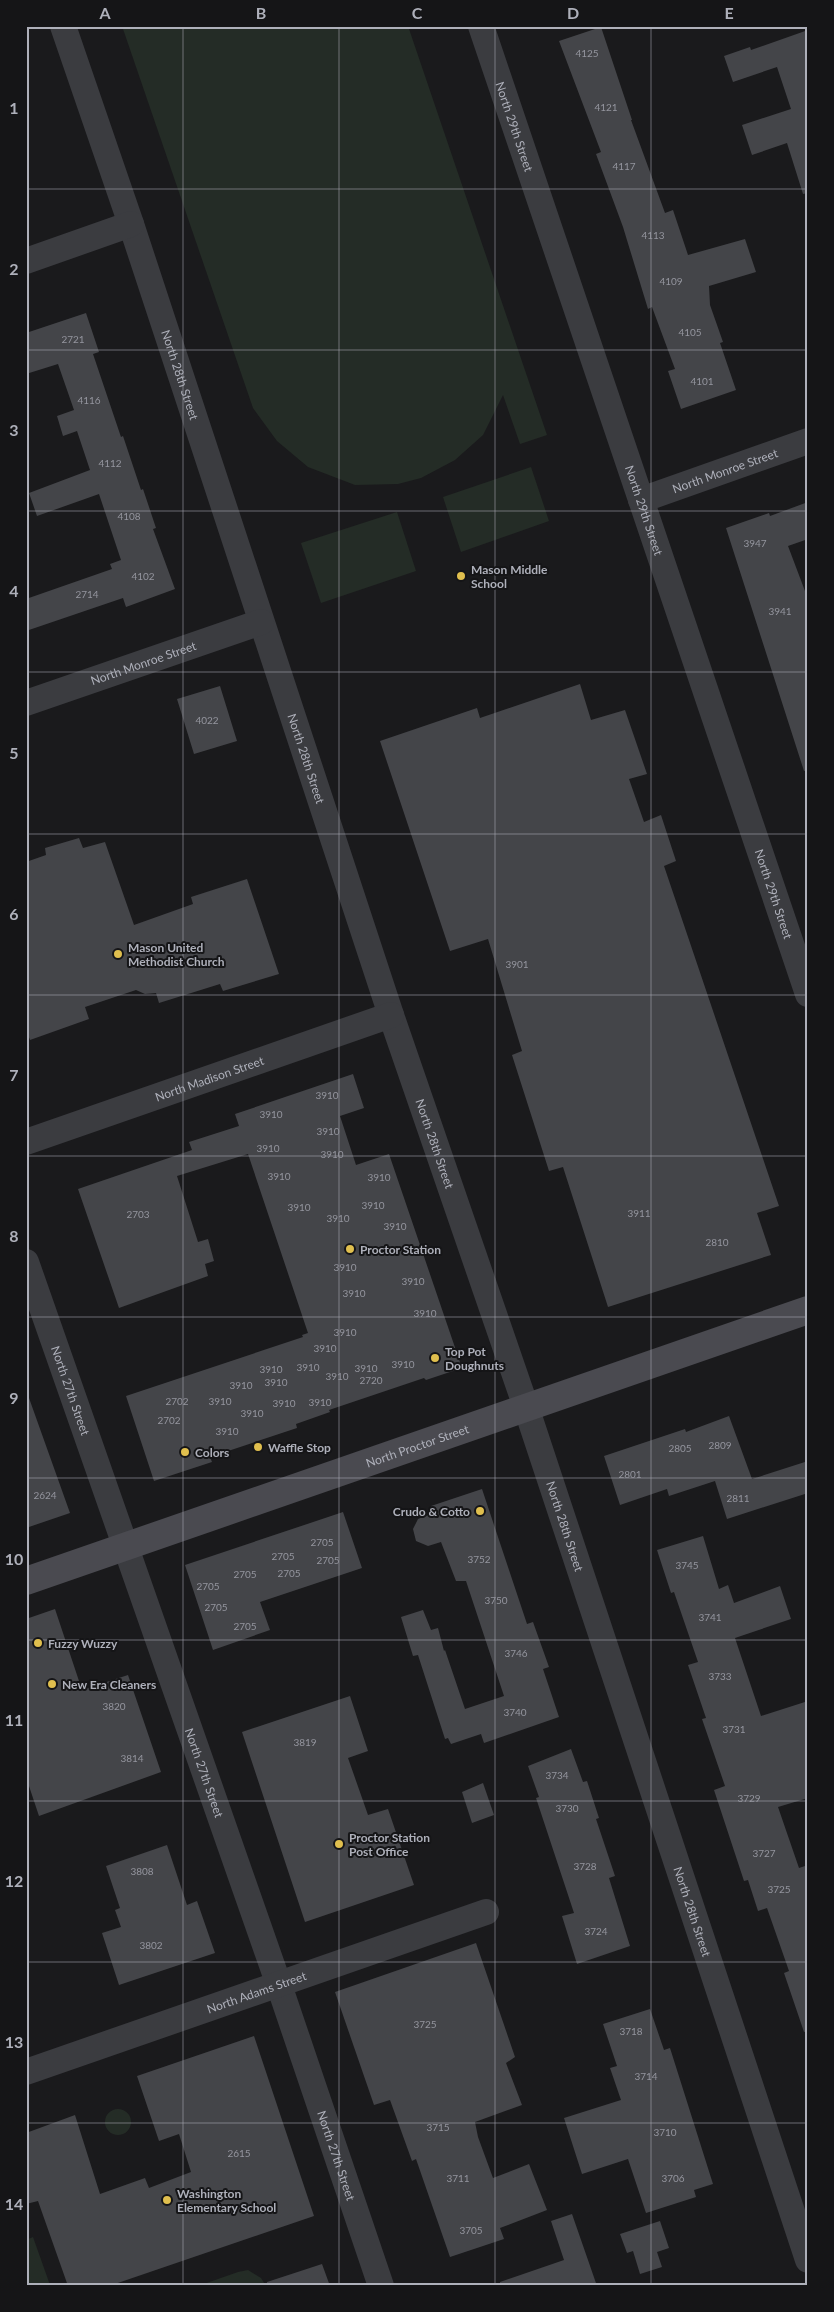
<svg xmlns="http://www.w3.org/2000/svg" width="834" height="2312" viewBox="0 0 834 2312" font-family="Lato,sans-serif">
<style>
.green{fill:#242c26}
.building{fill:#444549}
.lines{fill:none;stroke-linecap:round;stroke-linejoin:round}
.street{stroke:#3b3c40;stroke-width:26}
.secondary{stroke:#4a4a50;stroke-width:28}
.grid{fill:none;stroke:#aeb0ba;stroke-width:1;stroke-opacity:0.55}
.poi-dot{fill:#e0bf4e;stroke:#151517;stroke-width:2}
.labels{text-anchor:middle;dominant-baseline:central;stroke-width:4;stroke-linejoin:round;paint-order:stroke}
.number-label{font-size:10px;fill:#94959e}
.street-label{font-size:12px;fill:#aeb0ba;stroke:#151517}
.poi-label{font-size:12px;font-weight:bold;fill:#aeb0ba;stroke:#151517;text-anchor:start}
.neatline{fill:none;stroke:#aeb0ba;stroke-width:2}
.grid-label{font-size:16px;text-anchor:middle;font-weight:bold;fill:#aeb0ba}
</style>
<rect width="100%" height="100%" fill="#1a1a1c"/>
<!-- green -->
<path class="green" d="M122,26h286l139,409 -27,9 -17,-49 -20,40 -28,25 -34,18 -23,6 -43,1 -47,-18 -31,-26 -24,-33z
M531,467l18,54 -88,31 -18,-55z
M397,512l19,59 -95,32 -20,-60z
M105 2122a13 13 0 1 1 26 0a13 13 0 1 1-26 0Z
M33,2237l17,48 -2,1h-22v-46z
M248,2270l13,8 5,8h-68l40,-14z"/>
<!-- building -->
<path class="building" d="M601,27l31,93h-1l34,93 8,-3 15,45 57,-16 11,33 -47,14 1,19 13,37 -3,1 16,47 -55,19 -13,-38 7,-2 -23,-62 -4,2 -25,-82 -27,-73 5,-2 -42,-111z
M808,30v163l-5,1 -16,-51 -35,12 -10,-30 49,-16 -14,-42 -44,15 -9,-26 26,-9 1,3z
M86,313l13,39 -6,2 28,83 2,-1 18,54 2,-1 13,39 -3,1 22,60 -49,18 -3,-9 -97,33v-32l86,-30 -2,-5 11,-4 -22,-66 -62,22 -8,-23 61,-23 -13,-39 -14,5 -6,-20 17,-6 -16,-46 -32,10v-41z
M808,502v37l-20,7 20,53v171l-4,1 -78,-243 43,-15 1,3z
M580,684l11,36 34,-10 22,64 -18,5 15,43 17,-7 15,46 -12,5 115,340 -22,7 14,42 -163,52 -45,-140 -14,4 -37,-116 10,-4 -34,-112 -38,12 -70,-210 97,-33 3,10z
M220,686l17,55 -43,13 -17,-55z
M79,838l4,10 22,-6 29,83 59,-21 -2,-7 56,-18 32,95 -56,17 -3,-7 -61,19 -3,-10 -11,1 -9,-4 -51,17 4,12 -59,21 -4,-11v-167l20,-7 -1,-7z
M353,1074l11,34 -24,8 16,49 33,-11 73,214 -36,12 -2,-2 -95,32 1,2 -34,12 1,4 -87,29 2,5 -58,19 -28,-85 177,-59 -1,-2 6,-2 -60,-179 -71,22 21,66 10,-3 6,22 -9,3 3,12 -89,32 -41,-119 114,-39 -3,-8 50,-16 -4,-12z
M26,1398h3l41,115 -44,15z
M729,1416l23,63 56,-18v32l-81,26 -12,-38 -46,15 -2,-7 -47,16 -16,-49 81,-27 1,3z
M482,1489l45,135 6,-2 16,45 -6,2 16,48 -75,26 -3,-9 -30,10 -3,-6 -3,1 -27,-84 -5,1 -12,-39 22,-7 8,20 7,-2 6,23 1,-1 20,59 39,-13 -38,-115h-10l-15,-39 -13,4 -12,-5 -3,-12 5,-10 15,-6 -2,-7z
M343,1512l19,56 -102,34 10,28 -57,20 -28,-85z
M703,1536l16,53 9,-4 6,18 46,-17 11,33 -56,19 26,78 47,-15v97l-30,9 21,61 9,-3v166l-4,1 -20,-59 5,-2 -22,-63 -9,3 -10,-31 -4,1 -30,-91 11,-4 -23,-67 4,-1 -18,-53 10,-3 -24,-70 -3,1 -14,-43z
M55,1609l27,81 46,-15 33,97 -122,44 -13,-39v-158z
M350,1696l18,55 -20,7 20,57 20,-6 26,76 -109,37 -63,-190z
M571,1749l12,33 4,-1 12,37 -3,1 19,57 -6,2 21,68 -53,18 -15,-48 12,-3 -38,-115 3,-1 -11,-31z
M483,1783l11,32 -22,8 -10,-31z
M167,1845l20,60 10,-4 18,52 -96,32 -17,-52 19,-6 -6,-17 5,-2 -14,-42z
M476,1943l39,114 -9,6 16,42 -47,17 3,15 15,41 36,-14 18,46 -47,18 4,11 -54,18 -34,-98 -4,2 -22,-61 -16,5 -39,-113z
M650,2009l14,41 6,-2 43,136 -19,6 2,7 -50,16 -18,-54 -46,15 -18,-56 57,-18 -11,-32 7,-2 -14,-42z
M254,2036l60,180 -205,70h-41l-30,-85 -12,3v-71l49,-18 25,79 45,-16 4,10 42,-16 -12,-38 -20,7 -22,-65z
M572,2214l25,72h-97v-4l64,-22 -13,-39z
M660,2221l9,27 -12,4 5,15 -22,7 -7,-23 -6,2 -7,-19z
M322,2264l8,22h-63v-4z"/>
<g class="lines">
<!-- street -->
<g class="street">
<path id="s1" d="M63,26l68,198 260,791 135,392 282,853"/>
<path id="s2" d="M481,26l327,968"/>
<path d="M26,261l105,-37"/>
<path id="s3" d="M641,500l167,-59"/>
<path id="s4" d="M26,703l235,-81"/>
<path id="s5" d="M26,1142l365,-127"/>
<path id="s6" d="M26,1262l253,723 102,301"/>
<path id="s7" d="M26,2072l460,-160"/>
</g>
<!-- secondary -->
<path class="secondary" id="s8" d="M26,1581l782,-271"/>
</g>
<!-- grid -->
<path class="grid" d="M183,26v2260M339,26v2260M495,26v2260M651,26v2260M26,189h782M26,350h782M26,511h782M26,672h782M26,834h782M26,995h782M26,1156h782M26,1317h782M26,1478h782M26,1640h782M26,1801h782M26,1962h782M26,2123h782"/>
<!-- markers -->
<g class="poi-dot">
<circle cx="461" cy="576" r="5"/>
<circle cx="118" cy="954" r="5"/>
<circle cx="350" cy="1249" r="5"/>
<circle cx="435" cy="1358" r="5"/>
<circle cx="258" cy="1447" r="5"/>
<circle cx="185" cy="1452" r="5"/>
<circle cx="480" cy="1511" r="5"/>
<circle cx="38" cy="1643" r="5"/>
<circle cx="52" cy="1684" r="5"/>
<circle cx="339" cy="1844" r="5"/>
<circle cx="167" cy="2200" r="5"/>
</g>
<g class="labels">
<!-- number labels -->
<g class="number-label">
<text x="587" y="53">4125</text>
<text x="606" y="107">4121</text>
<text x="624" y="166">4117</text>
<text x="653" y="235">4113</text>
<text x="671" y="281">4109</text>
<text x="690" y="332">4105</text>
<text x="73" y="339">2721</text>
<text x="702" y="381">4101</text>
<text x="89" y="400">4116</text>
<text x="110" y="463">4112</text>
<text x="129" y="516">4108</text>
<text x="755" y="543">3947</text>
<text x="143" y="576">4102</text>
<text x="87" y="594">2714</text>
<text x="780" y="611">3941</text>
<text x="207" y="720">4022</text>
<text x="517" y="964">3901</text>
<text x="327" y="1095">3910</text>
<text x="271" y="1114">3910</text>
<text x="328" y="1131">3910</text>
<text x="268" y="1148">3910</text>
<text x="332" y="1154">3910</text>
<text x="279" y="1176">3910</text>
<text x="379" y="1177">3910</text>
<text x="373" y="1205">3910</text>
<text x="299" y="1207">3910</text>
<text x="639" y="1213">3911</text>
<text x="138" y="1214">2703</text>
<text x="338" y="1218">3910</text>
<text x="395" y="1226">3910</text>
<text x="717" y="1242">2810</text>
<text x="345" y="1267">3910</text>
<text x="413" y="1281">3910</text>
<text x="354" y="1293">3910</text>
<text x="425" y="1313">3910</text>
<text x="345" y="1332">3910</text>
<text x="325" y="1348">3910</text>
<text x="403" y="1364">3910</text>
<text x="308" y="1367">3910</text>
<text x="366" y="1368">3910</text>
<text x="271" y="1369">3910</text>
<text x="337" y="1376">3910</text>
<text x="371" y="1380">2720</text>
<text x="276" y="1382">3910</text>
<text x="241" y="1385">3910</text>
<text x="177" y="1401">2702</text>
<text x="220" y="1401">3910</text>
<text x="320" y="1402">3910</text>
<text x="284" y="1403">3910</text>
<text x="252" y="1413">3910</text>
<text x="169" y="1420">2702</text>
<text x="227" y="1431">3910</text>
<text x="720" y="1445">2809</text>
<text x="680" y="1448">2805</text>
<text x="630" y="1474">2801</text>
<text x="45" y="1495">2624</text>
<text x="738" y="1498">2811</text>
<text x="322" y="1542">2705</text>
<text x="283" y="1556">2705</text>
<text x="479" y="1559">3752</text>
<text x="328" y="1560">2705</text>
<text x="687" y="1565">3745</text>
<text x="289" y="1573">2705</text>
<text x="245" y="1574">2705</text>
<text x="208" y="1586">2705</text>
<text x="496" y="1600">3750</text>
<text x="216" y="1607">2705</text>
<text x="710" y="1617">3741</text>
<text x="245" y="1626">2705</text>
<text x="516" y="1653">3746</text>
<text x="720" y="1676">3733</text>
<text x="114" y="1706">3820</text>
<text x="515" y="1712">3740</text>
<text x="734" y="1729">3731</text>
<text x="305" y="1742">3819</text>
<text x="132" y="1758">3814</text>
<text x="557" y="1775">3734</text>
<text x="749" y="1798">3729</text>
<text x="567" y="1808">3730</text>
<text x="764" y="1853">3727</text>
<text x="585" y="1866">3728</text>
<text x="142" y="1871">3808</text>
<text x="779" y="1889">3725</text>
<text x="596" y="1931">3724</text>
<text x="151" y="1945">3802</text>
<text x="425" y="2024">3725</text>
<text x="631" y="2031">3718</text>
<text x="646" y="2076">3714</text>
<text x="438" y="2127">3715</text>
<text x="665" y="2132">3710</text>
<text x="239" y="2153">2615</text>
<text x="458" y="2178">3711</text>
<text x="673" y="2178">3706</text>
<text x="471" y="2230">3705</text>
</g>
<!-- street labels -->
<g class="street-label">
<text stroke="none"><textPath href="#s2" startOffset="106">North 29th Street</textPath></text>
<text stroke="none"><textPath href="#s1" startOffset="368">North 28th Street</textPath></text>
<text stroke="none"><textPath href="#s3" startOffset="89">North Monroe Street</textPath></text>
<text stroke="none"><textPath href="#s2" startOffset="511">North 29th Street</textPath></text>
<text stroke="none"><textPath href="#s4" startOffset="124">North Monroe Street</textPath></text>
<text stroke="none"><textPath href="#s1" startOffset="772">North 28th Street</textPath></text>
<text stroke="none"><textPath href="#s2" startOffset="916">North 29th Street</textPath></text>
<text stroke="none"><textPath href="#s5" startOffset="194">North Madison Street</textPath></text>
<text stroke="none"><textPath href="#s1" startOffset="1178">North 28th Street</textPath></text>
<text stroke="none"><textPath href="#s6" startOffset="136">North 27th Street</textPath></text>
<text stroke="none"><textPath href="#s8" startOffset="414">North Proctor Street</textPath></text>
<text stroke="none"><textPath href="#s1" startOffset="1582">North 28th Street</textPath></text>
<text stroke="none"><textPath href="#s6" startOffset="541">North 27th Street</textPath></text>
<text stroke="none"><textPath href="#s1" startOffset="1988">North 28th Street</textPath></text>
<text stroke="none"><textPath href="#s7" startOffset="244">North Adams Street</textPath></text>
<text stroke="none"><textPath href="#s6" startOffset="946">North 27th Street</textPath></text>
</g>
<!-- poi labels -->
<g class="poi-label">
<text x="471" y="569">Mason Middle<tspan x="471" dy="14">School</tspan></text>
<text x="128" y="947">Mason United<tspan x="128" dy="14">Methodist Church</tspan></text>
<text x="360" y="1249">Proctor Station</text>
<text x="445" y="1351">Top Pot<tspan x="445" dy="14">Doughnuts</tspan></text>
<text x="268" y="1447">Waffle Stop</text>
<text x="195" y="1452">Colors</text>
<text x="470" y="1511" text-anchor="end">Crudo &amp; Cotto</text>
<text x="48" y="1643">Fuzzy Wuzzy</text>
<text x="62" y="1684">New Era Cleaners</text>
<text x="349" y="1837">Proctor Station<tspan x="349" dy="14">Post Office</tspan></text>
<text x="177" y="2193">Washington<tspan x="177" dy="14">Elementary School</tspan></text>
</g>
</g>
<!-- border -->
<rect width="834" height="2312" fill="none" stroke="#151517" stroke-width="55"/>
<rect x="28" y="28" width="778" height="2256" class="neatline"/>
<g class="grid-label">
<text x="105" y="19">A</text>
<text x="261" y="19">B</text>
<text x="417" y="19">C</text>
<text x="573" y="19">D</text>
<text x="729" y="19">E</text>
<text x="14" y="114">1</text>
<text x="14" y="275">2</text>
<text x="14" y="436">3</text>
<text x="14" y="597">4</text>
<text x="14" y="759">5</text>
<text x="14" y="920">6</text>
<text x="14" y="1081">7</text>
<text x="14" y="1242">8</text>
<text x="14" y="1404">9</text>
<text x="14" y="1565">10</text>
<text x="14" y="1726">11</text>
<text x="14" y="1887">12</text>
<text x="14" y="2048">13</text>
<text x="14" y="2210">14</text>
</g>
</svg>
